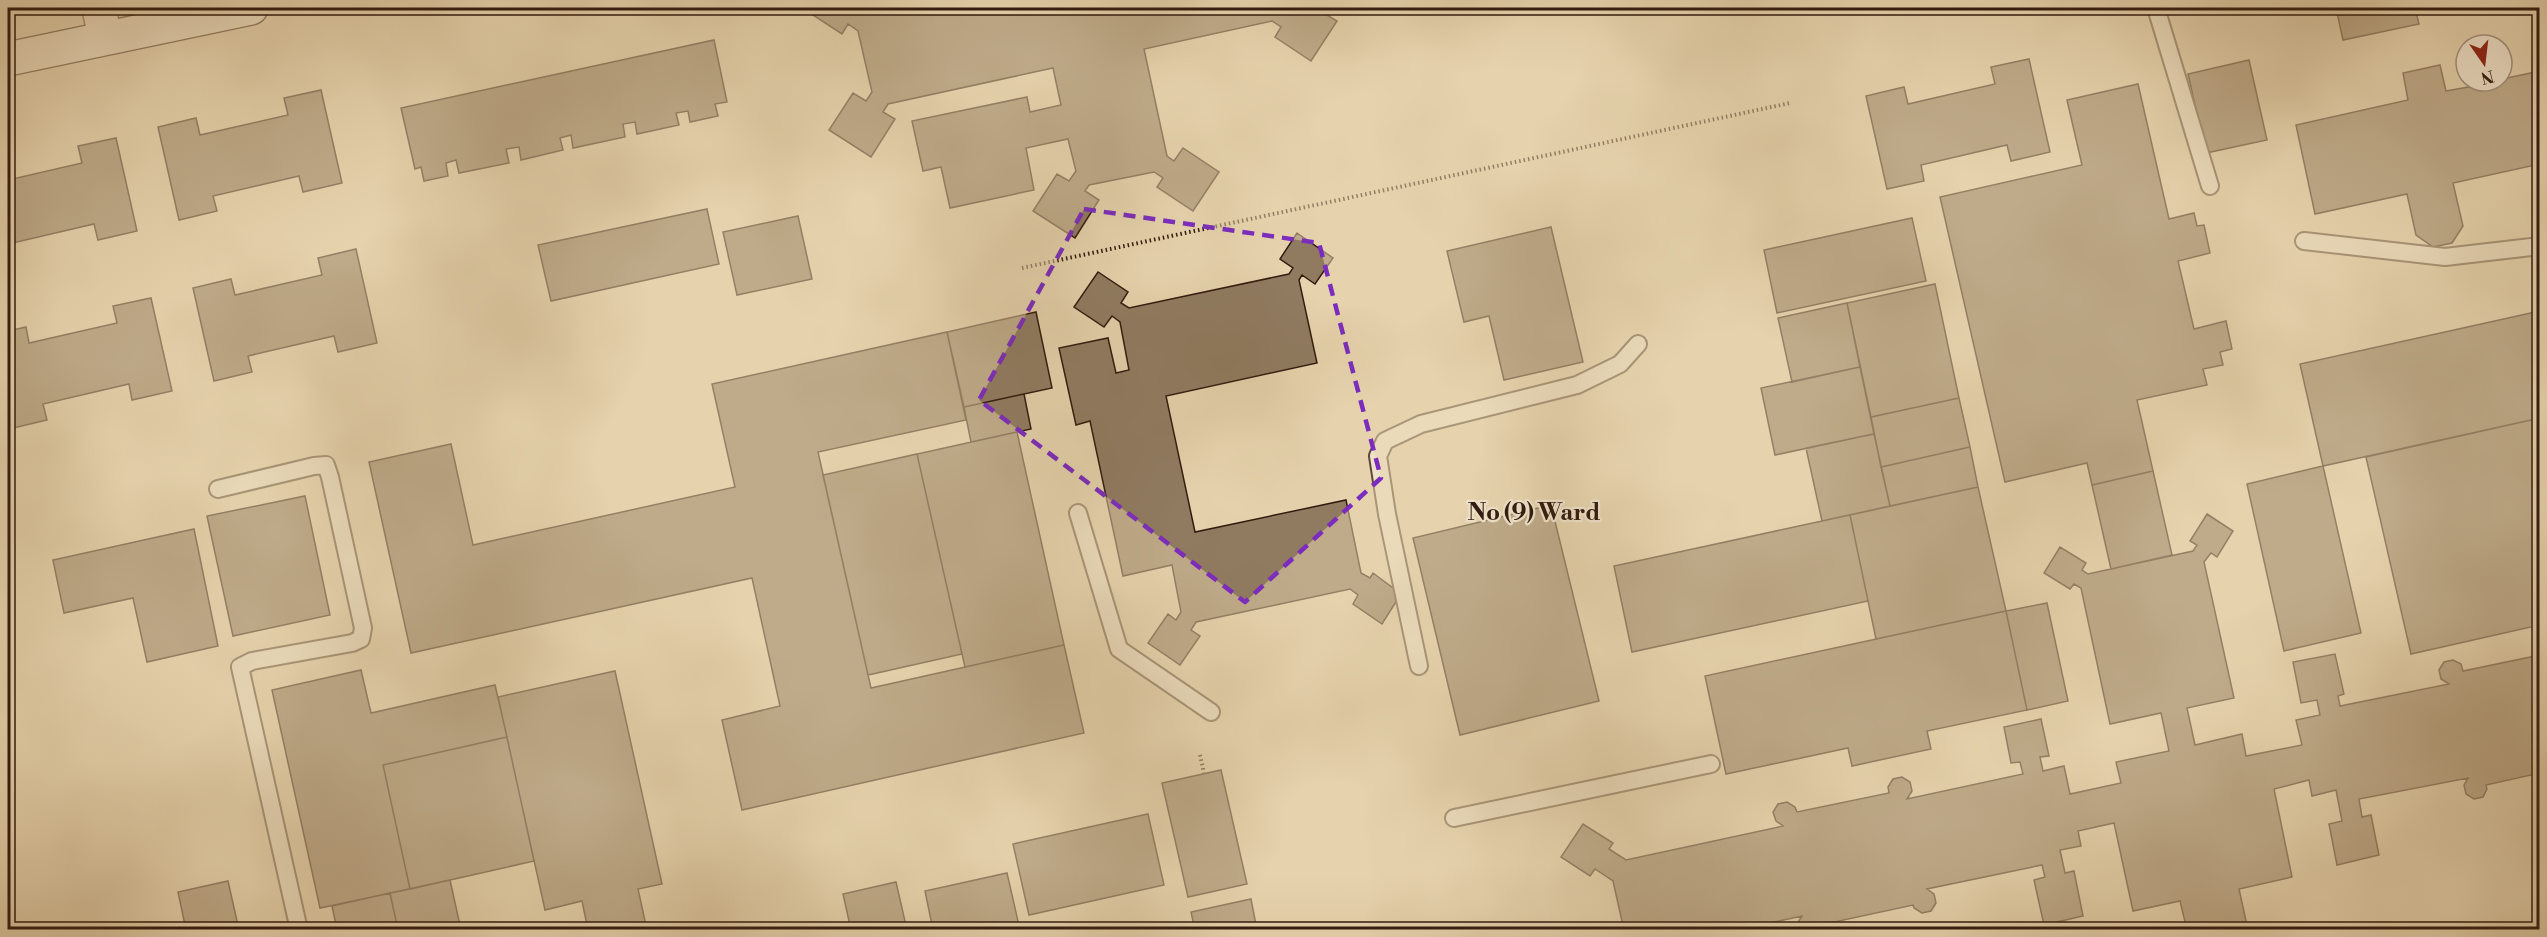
<svg xmlns="http://www.w3.org/2000/svg" width="2547" height="937" viewBox="0 0 2547 937" font-family="'Libre Bodoni',serif">
<style>
.building{fill:#907b61;stroke:#321b0f;stroke-width:1.5}
.lines{fill:none;stroke-linecap:round;stroke-linejoin:round}
.service-casing{stroke:#5f4936;stroke-width:20}
.minor-casing{stroke:#5f4936;stroke-width:36}
.secondary-casing{stroke:#321b0f;stroke-width:36}
.path{stroke:#321b0f;stroke-width:4;stroke-dasharray:1.5 3;stroke-linecap:butt}
.service{stroke:#efe2ca;stroke-width:16}
.minor{stroke:#efe2ca;stroke-width:33}
.secondary{stroke:#efe2ca;stroke-width:33}
.marked{fill:none;stroke:#7b2cbf;stroke-width:4.5;stroke-dasharray:12 8;stroke-linejoin:round}
.labels{text-anchor:middle;dominant-baseline:central;stroke-width:4.5;stroke-linejoin:round;paint-order:stroke}
.quarter-label{font-size:24px;font-weight:bold;fill:#321b0f;stroke:#efe2ca}
</style>
<rect width="100%" height="100%" fill="#e6d3ad"/>
<filter id="stains"><feTurbulence type="fractalNoise" baseFrequency=".00333" numOctaves="4"/><feColorMatrix values="0 0 0 0 .2 0 0 0 0 .09 0 0 0 0 .02 0 0 0 .5 -.17"/></filter>
<radialGradient id="worn" r=".72"><stop offset=".6" stop-color="#630" stop-opacity="0"/><stop offset="1" stop-color="#630" stop-opacity=".3"/></radialGradient>
<!-- building -->
<path class="building" d="M807,8h57l4,3 14,-3h433l22,13 -26,40 -36,-24 6,-10 -9,-6 -128,28 23,107 7,5 9,-13 36,24 -26,39 -36,-24 6,-9 -9,-6 -65,13 -4,6 14,9 -24,38 -42,-27 24,-37 12,7 7,-10 -8,-32 -42,9 8,42 -84,18 -9,-41 -18,4 -11,-50 115,-24 3,15 31,-7 -8,-37 -165,36 -5,8 12,7 -24,38 -42,-27 24,-37 13,8 6,-9 -14,-61 -10,-7 -6,10 -37,-24z
M2336,8h79l4,16 -76,16z
M714,40l13,62 -12,2 3,12 -28,6 -2,-11 -12,2 3,12 -42,9 -2,-12 -12,2 2,13 -52,11 -2,-13 -11,3 3,12 -42,10 -2,-13 -13,2 3,14 -50,10 -3,-13 -10,3 2,13 -24,5 -3,-14 -6,2 -14,-61z
M2029,59l21,93 -39,9 -4,-16 -86,20 3,16 -37,8 -21,-93 38,-9 4,17 87,-20 -4,-17z
M2249,60l18,80 -61,13 -18,-79z
M2440,65l6,26 56,-10v-2l38,-8v93l-87,19 10,43 -11,17 -19,4 -17,-12 -9,-41 -92,20 -19,-89 112,-25 -5,-27z
M2138,84l31,135 25,-6 3,13 7,-1 6,28 -32,8 16,68 32,-8 6,28 -12,3 3,13 -20,4 4,16 -70,15 16,71 -61,14 -5,-22 -82,19 -65,-285 142,-32 -15,-65z
M321,90l21,93 -39,9 -4,-16 -86,20 4,15 -38,9 -21,-93 38,-9 4,17 88,-20 -4,-17z
M116,138l21,93 -39,9 -4,-16 -86,20 3,16h-3v-80l74,-17 -4,-17z
M707,209l12,55 -168,37 -13,-56z
M798,216l14,63 -75,16 -14,-63z
M1912,218l14,63 -149,32 -13,-63z
M1551,227l32,135 -79,18 -15,-64 -25,6 -17,-71z
M1297,233l36,25 -18,26 -13,-9 -3,5 18,83 -151,33 29,136 151,-32 15,73 9,5 3,-5 28,21 -19,30 -29,-20 5,-9 -8,-6 -154,33 -5,8 9,6 -20,29 -32,-22 20,-29 8,6 5,-8 -9,-47 -49,11 -33,-155 -14,4 -17,-77 49,-10 8,35 13,-3 -9,-48 -8,-6 -8,11 -30,-20 24,-35 30,20 -7,11 8,5 160,-34 4,-6 -13,-9z
M356,249l21,94 -39,9 -4,-16 -86,20 4,16 -38,9 -21,-93 38,-9 4,16 87,-20 -4,-17z
M1935,284l24,114 -88,19 -24,-114z
M151,298l21,93 -40,9 -3,-16 -86,20 4,16 -38,9 -1,-98 18,-4 3,16 88,-20 -4,-17z
M1847,303l13,64 -68,15 -14,-64z
M2540,311v107l-217,48 -23,-102z
M1036,312l16,76 -88,19 -17,-75z
M947,332l19,88 -148,32 53,236 193,-43 20,88 -342,77 -20,-90 58,-14 -28,-128 -341,75 -42,-191 82,-18 22,101 262,-58 -23,-103z
M1860,367l14,67 -99,21 -14,-67z
M1024,394l7,35 -60,13 -7,-35z
M1959,398l11,49 -89,20 -10,-50z
M2540,418v207l-129,29 -45,-197z
M1017,432l47,213 -99,22 -48,-213z
M1874,434l16,72 -68,15 -16,-73z
M1970,447l8,40 -88,19 -9,-39z
M917,454l45,200 -94,21 -45,-200z
M2323,466l38,167 -77,18 -37,-167z
M2153,471l19,84 -61,14 -19,-84z
M1978,487l28,124 -130,28 -26,-124z
M305,496l25,119 -97,21 -26,-120z
M1551,505l48,196 -139,34 -47,-197z
M2207,514l26,17 -16,26 -6,-4 -7,9 30,136 -47,10 8,37 47,-11 4,22 56,-11 -6,-25 24,-5 -3,-15 -16,3 -8,-41 42,-8 9,40 -6,2 2,10 109,-22 -8,-5 -2,-9 5,-8 9,-2 8,4 2,7 77,-16v118l-54,12 1,4 -4,8 -9,2 -8,-5 -2,-9 4,-7 -109,21 3,18 9,-2 8,40 -42,10 -8,-41 13,-3 -6,-31 -24,6 -3,-16 -35,9 18,88 -53,12 9,41h-61l-7,-29 -47,10 -19,-88 -36,8 3,15 -21,4 5,23 9,-2 9,45 -39,9 -10,-45 11,-3 -3,-12 -115,24 7,5 2,9 -5,8 -9,2 -8,-5 -1,-3 -93,20v5h-22l-1,-6 5,-8 -63,14h-115l-11,-49 -18,-12 -5,7 -29,-19 22,-33 30,19 -4,6 17,11 157,-34 -7,-5 -3,-9 5,-8 9,-2 8,5 2,5 92,-19 -1,-6 5,-8 9,-2 8,5 2,9 -5,8 116,-25 -3,-12 -9,1 -7,-36 37,-8 8,37 -9,1 3,14 21,-5 6,28 51,-11 -5,-21 53,-11 -8,-38 -51,11 -29,-136 -7,-4 -4,5 -26,-16 16,-26 26,16 -4,7 6,4 105,-23 4,-6 -7,-4z
M1850,515l18,86 -236,51 -18,-86z
M194,529l24,117 -71,16 -14,-64 -69,15 -11,-53z
M2047,603l21,98 -41,9 -21,-99z
M2006,611l21,99 -100,21 4,18 -79,17 -4,-18 -122,26 -21,-98z
M361,670l10,43 124,-28 12,52 -124,28 27,124 -90,19 -48,-218z
M615,671l47,213 -24,5 9,41h-59l-6,-29 -37,9 -47,-213z
M507,737l27,124 -124,28 -27,-124z
M1221,770l26,114 -59,13 -26,-114z
M1148,814l16,71 -135,30 -16,-71z
M1007,873l13,57h-87l-8,-39z
M450,880l11,50h-63l-8,-37z
M228,881l11,49h-53l-8,-38z
M896,882l11,48h-56l-8,-36z
M390,893l8,37h-61l-5,-24z
M1251,899l6,31h-62l-4,-18z
M1338,924l1,6h-23z"/>
<g class="lines">
<defs>
<path id="service" d="M2156,8l54,178
M2304,241l141,16 95,-11
M218,489l96,-23 12,-1 4,12 33,151 -2,11 -9,4 -100,18 -12,6 59,263
M1078,513l41,136 92,63
M1419,666l-32,-152 -9,-58 7,-15 36,-17 156,-39 43,-21 18,-20
M1454,818l257,-54"/>
<path id="minor" d="M99,8l6,30"/>
<path id="secondary" d="M8,59l243,-51"/>
</defs>
<!-- service casing -->
<use href="#service" class="service-casing"/>
<!-- minor casing -->
<use href="#minor" class="minor-casing"/>
<!-- secondary casing -->
<use href="#secondary" class="secondary-casing"/>
<!-- path -->
<path class="path" d="M1022,268l768,-165
M1200,755l4,18"/>
<!-- service -->
<use href="#service" class="service"/>
<!-- minor -->
<use href="#minor" class="minor"/>
<!-- secondary -->
<use href="#secondary" class="secondary"/>
</g>
<!-- marked area -->
<path d="M0 0H2547V937H0ZM1084,209l235,34 62,235 -136,124 -266,-202z" fill="#e6d3ad" fill-opacity=".55" fill-rule="evenodd"/>
<path class="marked" d="M1084,209l235,34 62,235 -136,124 -266,-202z"/>
<g class="labels">
<!-- quarter labels -->
<g class="quarter-label">
<text x="1534" y="513">No (9) Ward</text>
</g>
</g>
<!-- margin -->
<rect width="2547" height="937" fill="none" stroke="#e6d3ad" stroke-width="30"/>
<rect x="9" y="9" width="2529" height="919" fill="none" stroke="#321b0f" stroke-width="3"/>
<rect x="15" y="15" width="2517" height="907" fill="none" stroke="#321b0f" stroke-width="1.5"/>
<!-- north arrow -->
<g transform="translate(2484 63) rotate(166)"><circle r="28" fill="#efe2ca" stroke="#a3927f" stroke-width="1.5"/>
<path d="M0-4.5L10 22L0 15L-10 22Z" fill="#8f2418"/>
<text y="-9" font-size="16" font-weight="bold" text-anchor="middle" fill="#321b0f">N</text>
</g>
<rect width="100%" height="100%" filter="url(#stains)"/>
<rect width="100%" height="100%" fill="url(#worn)"/>
</svg>
